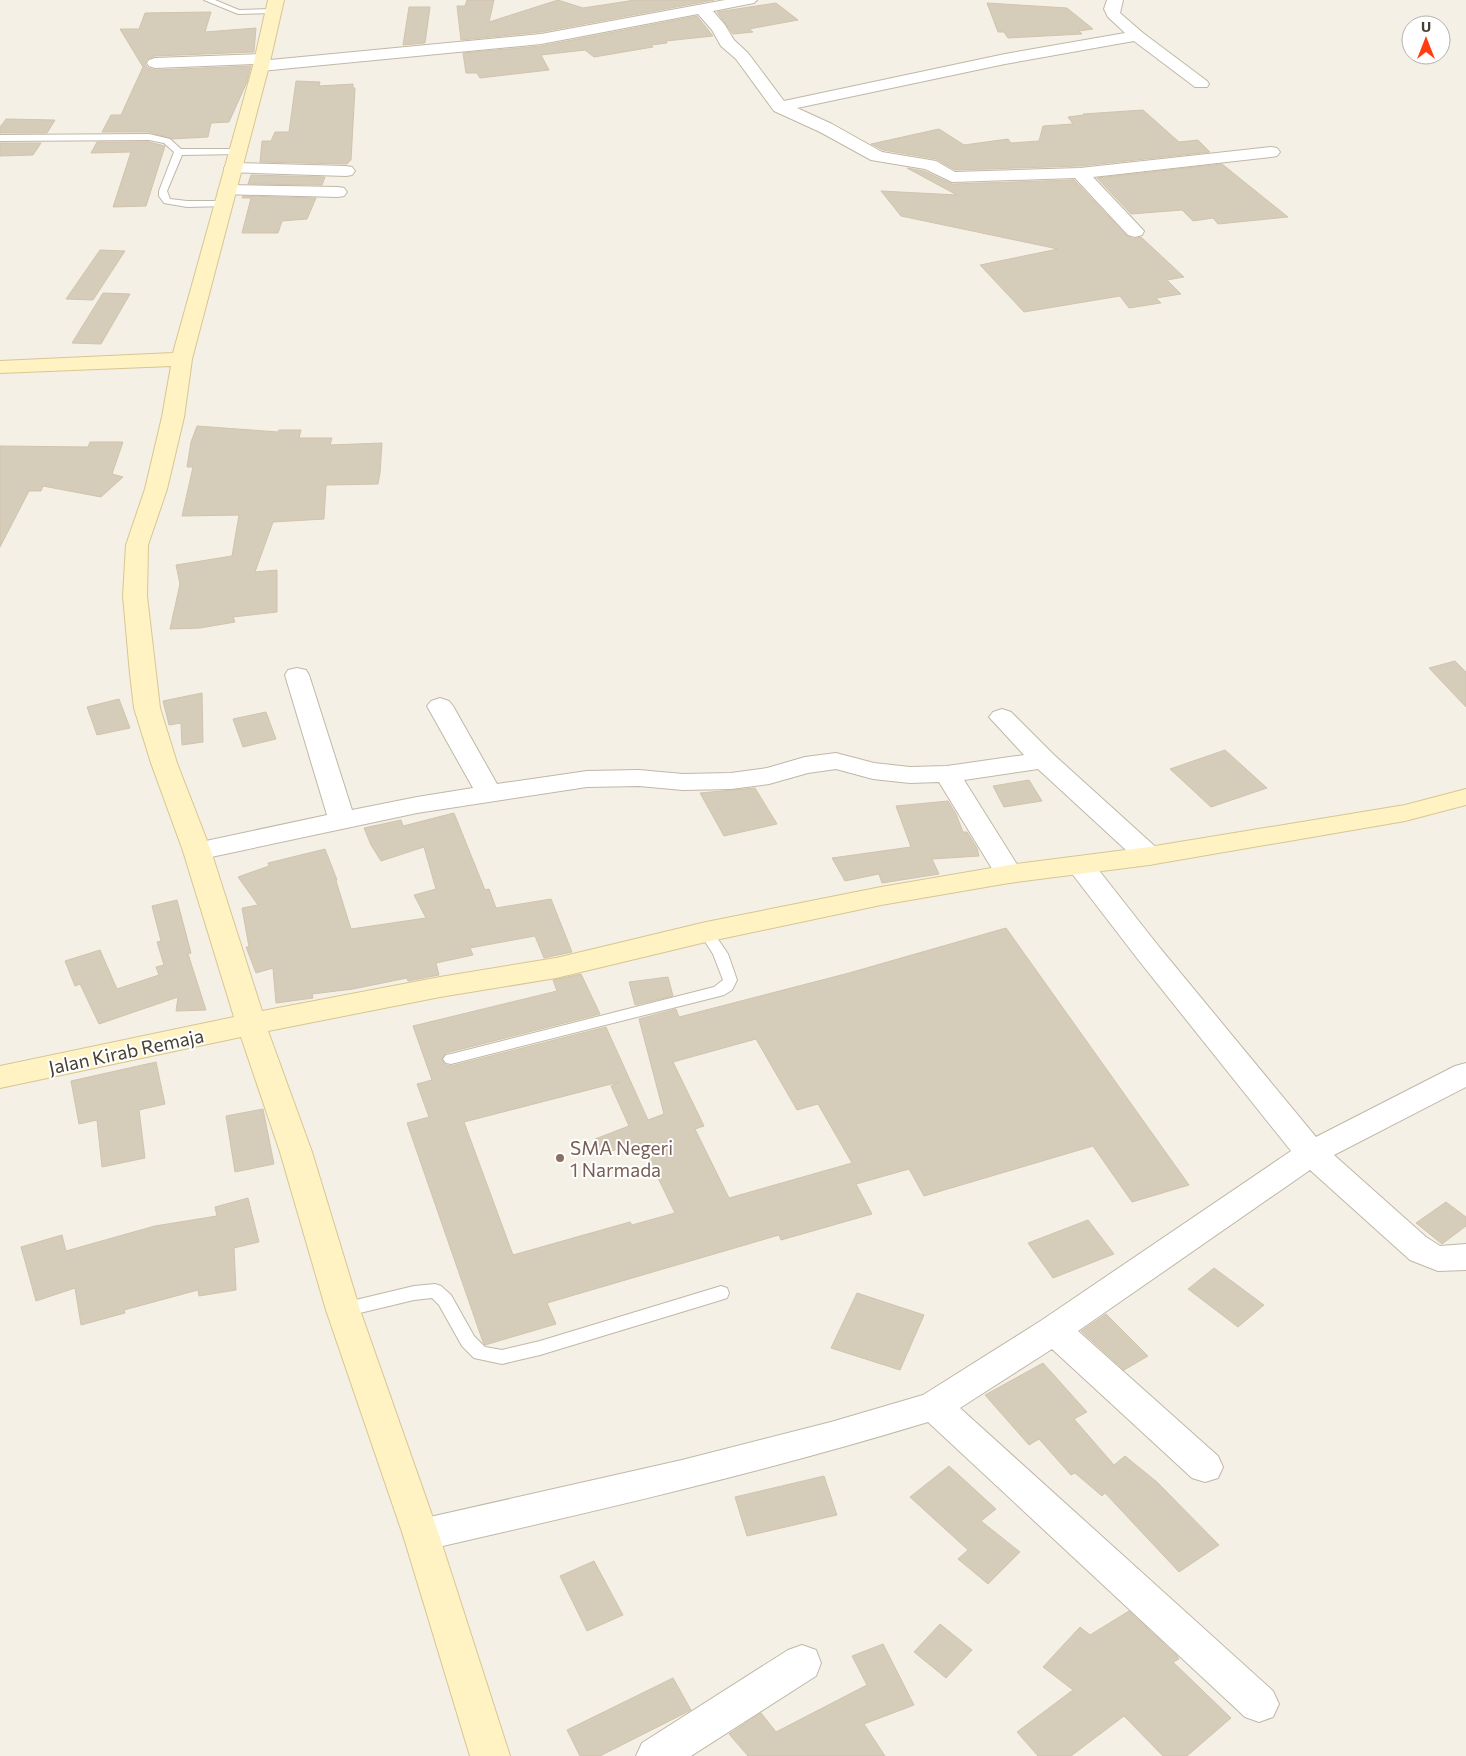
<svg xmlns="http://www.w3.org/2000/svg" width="1466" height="1756" viewBox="0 0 1466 1756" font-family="Commissioner,sans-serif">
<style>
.building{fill:#d6ccba;stroke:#d1c4ad;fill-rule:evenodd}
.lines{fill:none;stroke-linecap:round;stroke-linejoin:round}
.lane-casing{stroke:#c0b8a7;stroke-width:2}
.street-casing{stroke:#c0b8a7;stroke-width:2}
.secondary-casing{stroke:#d7c692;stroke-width:2}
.lane{fill:#fff;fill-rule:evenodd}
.street{fill:#fff;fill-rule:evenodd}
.secondary{fill:#fff3c4;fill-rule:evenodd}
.education-dot{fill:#8d6e63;stroke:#fff;stroke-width:2}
.labels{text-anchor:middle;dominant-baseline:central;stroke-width:4;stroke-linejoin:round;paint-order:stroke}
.street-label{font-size:19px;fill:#474034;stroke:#fff}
.education-label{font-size:19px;fill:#785e54;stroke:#fff;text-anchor:start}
</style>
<rect width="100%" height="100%" fill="#f4f0e5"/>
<!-- building -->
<path class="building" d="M467,0h27l-5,22 69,-22 25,8 52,-8h79l-173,32 -80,8 -4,-34h8z
M776,3l22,17 -49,9 4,3 -20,2 -16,-22z
M987,3l80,5 26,21 -14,2 3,3 -74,4 -4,-6h-6z
M409,7h21l-5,36 -22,2z
M211,12l-6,20 51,-4 -2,24 -99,4 -8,3 -2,5 3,4 7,2 96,-4 -4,16 -18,40 -18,1 -3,14 -36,2 -23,-7h-47l9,-17h10l22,-48 -23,-38h19l6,-16z
M697,16l16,20 -47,5 1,2 -16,2 2,2 -59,10 -9,-7 -44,5 8,15 -69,8 -3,-5h-11l-3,-20 78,-7z
M296,81l24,1 -1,4 34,-2v4h2l-4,72 -4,4 -87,-2 2,-21h9l4,-9h14z
M1143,110l36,32 19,-2 12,12 -130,14 -125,4 -19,-11 -53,-9 -12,-6 68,-15 25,16 44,-6 3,4 28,-2 4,-15 30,-2 -5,-7 16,-2 -1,-1z
M6,119l49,1 -8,13h-47v-6z
M97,142h52l16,4 -19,60 -33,1 18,-55 -40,1z
M0,143h41l-8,12 -33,1z
M1222,164l66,53 -70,7 -5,-6 -20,3 -11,-11 -51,4 -34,-36z
M907,168l17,3 28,13 122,-4 53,56 7,3 7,-2 43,40 -17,3 14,14 -25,4 5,5 -32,5 -9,-12 -96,16 -44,-47 78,-16 -157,-33 -20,-25 76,4z
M251,175l74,2 -3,8 -74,-1z
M243,196l73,2 -9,21 -25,2 -4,12h-36l9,-35h-9z
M100,250l25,1 -32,49 -27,-1z
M103,293l27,1 -29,50 -29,-1z
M197,426l81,6 1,-2h22l-2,8h33l-2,7 52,-2 -2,30 -2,11 -52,1 -2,34 -51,3 -18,50 22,-2v42l-44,5 2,5 -35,6 -30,1 10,-45 -4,-19 56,-9 7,-41 -57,1 11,-49h-6l4,-25z
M90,442h33l-11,32 11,3 -22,20 -58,-11 -2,5h-12l-29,56v-101l88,1z
M1455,661l11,11v35l-37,-39z
M202,693l1,49 -21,3 -1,-22 -12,2 -6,-24z
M119,699l11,29 -33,7 -10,-28z
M266,712l10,27 -33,8 -10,-28z
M1225,750l42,38 -56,19 -41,-38z
M1029,780l13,21 -38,6 -11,-21z
M755,788l22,36 -53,12 -24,-43z
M948,801l8,13 7,18h4l10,16 2,8 -47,3 7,15 -57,9 -3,-9 -34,7 -13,-23 79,-11 -15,-41z
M454,813l31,77 4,-1 7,19 55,-9 21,53 -28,6 -9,-22 -65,12 3,7 -37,8 3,12 -31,6 -1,-3 -54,11 -41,5 1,4 -37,5 -3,-35 -17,5 -10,-26h3l-7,-39 16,-3 -20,-28 31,-11 -1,-3 57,-14 12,31 -1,1 15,48 75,-11 -12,-23 22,-6 -12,-42 -43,14 -10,-16 -7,-17 37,-8 2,6z
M177,900l14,53 -3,1 18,56 -30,1 2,-14 -79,27 -19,-40 -5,2 -10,-25 35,-11 17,39 42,-14 -3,-8 8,-2 -7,-23 4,-1 -9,-35z
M1006,928l183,257 -57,17 -39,-56 -169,50 -15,-27 -53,15 16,30 -91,26 -2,-5 -232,68 9,21 -71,21 -2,-3 -76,-219 22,-6 -12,-33 15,-4 -19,-54 144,-35 -4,-11 28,-6 19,40 -154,39 -4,7 4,5 5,1 155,-39 42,93 16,-6 -25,-95 37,-10 3,8 170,-44zM756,1039l41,71 21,-6 34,59 -123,35 -34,-69 9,-3 -31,-64zM619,1082l-8,4 18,40 -34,13 5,15 41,-11 34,70 -43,12 -2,-3 -117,33 -49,-133z
M668,977l5,19 -38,9 -6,-23z
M156,1062l9,42 -26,6 6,48 -43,9 -5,-47 -18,4 -8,-43z
M263,1109l11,55 -39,8 -9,-56z
M248,1198l11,44 -25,6 2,42 -37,6 -1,-6 -74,20 1,3 -44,12 -6,-37 -39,13 -15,-54 41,-12 4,16 89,-25 62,-10 -2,-9z
M1446,1202l20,15v9l-24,18 -26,-21z
M1088,1220l26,34 -61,24 -25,-35z
M1214,1268l50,37 -26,22 -50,-38z
M857,1293l67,22 -24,55 -69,-22z
M1106,1314l42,42 -24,14 -43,-39z
M1043,1363l44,49 -13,7 40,46 11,-9 32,26 62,63 -40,27 -74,-79 -3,3 -27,-23 -4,2 -32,-36 -10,6 -44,-50z
M949,1466l47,43 -15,12 39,31 -32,32 -30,-25 10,-9 -58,-53z
M824,1476l13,39 -90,21 -12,-39z
M594,1561l29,54 -36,16 -27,-55z
M1129,1611l48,45 2,3 -6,3 58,56 -44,38h-24l-39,-40 -53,40h-33l-21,-24 56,-42 -30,-23 37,-40 10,8z
M940,1624l32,26 -26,28 -32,-26z
M883,1644l31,61 -50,19 21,32h-137l-19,-22 32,-21 15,19 91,-47 -15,-29z
M673,1678l18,32 -91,46h-20l-13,-26z"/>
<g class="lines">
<defs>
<path id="lane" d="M204,0h11l24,10 35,-1 4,2 -4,2 -36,1z
M149,134l21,5 11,10h61l1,2 -4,3 -57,1 -15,36 3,8 17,2h37l3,1v4l-40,1 -23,-4 -5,-7v-5l15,-39 -10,-9 -15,-3 -149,1v-6z
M706,927l5,2 17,25 9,26 -5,10 -8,5 -273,69 -5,-1 -3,-4 3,-4 5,-1 263,-67 9,-7 -10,-26 -14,-22 2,-3z
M435,1284l6,2 10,9 23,41 11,11 17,3 38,-9 181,-55 6,2 2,5 -2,5 -6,2 -181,55 -38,9 -28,-6 -12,-12 -23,-41 -7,-7 -18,2 -71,17 -6,-2 -2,-5 2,-5 6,-2 71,-17z"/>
<path id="street" d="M725,0h32l-3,3 -41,8 12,14 9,15 14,13 36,48 221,-47 120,-21 -17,-16 -4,-8 3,-9h16l-3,13 23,20 64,48 2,3 -2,3h-12l-61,-46 -129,23 -208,44 35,16 50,28 54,9 19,11 125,-4 191,-21 6,1 3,4 -3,4 -6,1 -178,20 51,54 -2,4 -7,2 -7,-2 -53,-57 -123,4 -27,-13 -54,-9 -51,-28 -46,-21 -38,-52 -15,-13 -9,-16 -14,-16 -157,30 -280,27 -6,-2 -2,-3 1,-2 -99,4 -6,-2 -2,-3 2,-3 6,-2 108,-4 6,2 1,4 271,-26z
M233,163l113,3 6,1 3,4 -3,4 -6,1 -119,-4 -3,-4 3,-4z
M227,185l111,2 6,1 3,4 -3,4 -6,1 -117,-3 -3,-4 3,-4z
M297,668l9,2 3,5 43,135 65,-13 56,-9 -46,-82 4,-5 9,-3 9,3 4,5 44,78 90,-13 52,-1 44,4 48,-1 36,-5 38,-11 31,-4 38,10 36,4 37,-1 77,-11 -35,-38 4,-5 9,-3 9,3 42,42 106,96 4,6 -4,6 -10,3 -10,-3 -101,-93 -74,11 59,94 -4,6 -10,3 -10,-3 -60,-98 -29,1 -37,-4 -37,-10 -28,4 -39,11 -38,5 -48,1 -44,-4 -52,1 -170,26 -220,47 -10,-3 -4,-6 4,-6 140,-30 -42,-140 3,-5z
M1080,856l10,3 70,89 156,189 139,-71 11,-3v24l-132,68 92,82 14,9 26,-2v26l-28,1 -28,-11 -100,-90 -232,161 140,125 5,11 -5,11 -13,4 -13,-4 -140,-129 -92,59 313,283 6,13 -6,13 -14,5 -14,-5 -317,-295c-167,51 -337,90 -507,129l-13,-5 -5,-11 5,-11 13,-5 261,-59 149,-38 92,-27 119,-75 249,-169 -151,-189 -70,-91 -4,-6 4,-6z
M802,1645l14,5 5,13 -5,13 -125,80h-55l6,-13 146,-93z"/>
<path id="secondary" d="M268,0h16l-15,66 -77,293 -8,58 -17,72 -19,56 -1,51 13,112 17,55 34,88 51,160 178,-34 116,-19 150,-36 175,-35 128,-22 140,-18 256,-42 61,-16v16l-61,16 -256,44 -140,18 -128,22 -175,37 -150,36 -116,19 -172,34 44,121 48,158 79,225 71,221h-40l-67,-221 -77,-225 -46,-158 -39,-115 -241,51v-22l234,-49 -51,-166 -32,-88 -17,-55 -4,-34 -7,-78 3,-51 19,-56 17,-72 9,-51 -171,7v-12l173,-8 80,-287z"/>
</defs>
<!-- lane casing -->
<use href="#lane" class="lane-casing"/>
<!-- street casing -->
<use href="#street" class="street-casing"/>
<!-- secondary casing -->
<use href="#secondary" class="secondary-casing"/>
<!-- lane -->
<use href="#lane" class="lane"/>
<!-- street -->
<use href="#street" class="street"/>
<!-- secondary -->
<use href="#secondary" class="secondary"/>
</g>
<!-- markers -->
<circle class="education-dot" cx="560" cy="1158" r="5"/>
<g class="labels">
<!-- street labels -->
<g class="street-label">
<text transform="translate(126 1051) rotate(-12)">Jalan Kirab Remaja</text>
</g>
<!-- education labels -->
<g class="education-label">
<text x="570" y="1147">SMA Negeri<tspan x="570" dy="22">1 Narmada</tspan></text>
</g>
</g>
<!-- north arrow -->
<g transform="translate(1426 40)"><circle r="24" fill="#ffffff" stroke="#b5b3ae"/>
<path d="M0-4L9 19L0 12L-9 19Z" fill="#ff3d11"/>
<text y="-8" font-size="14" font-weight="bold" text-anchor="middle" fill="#474034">U</text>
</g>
</svg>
